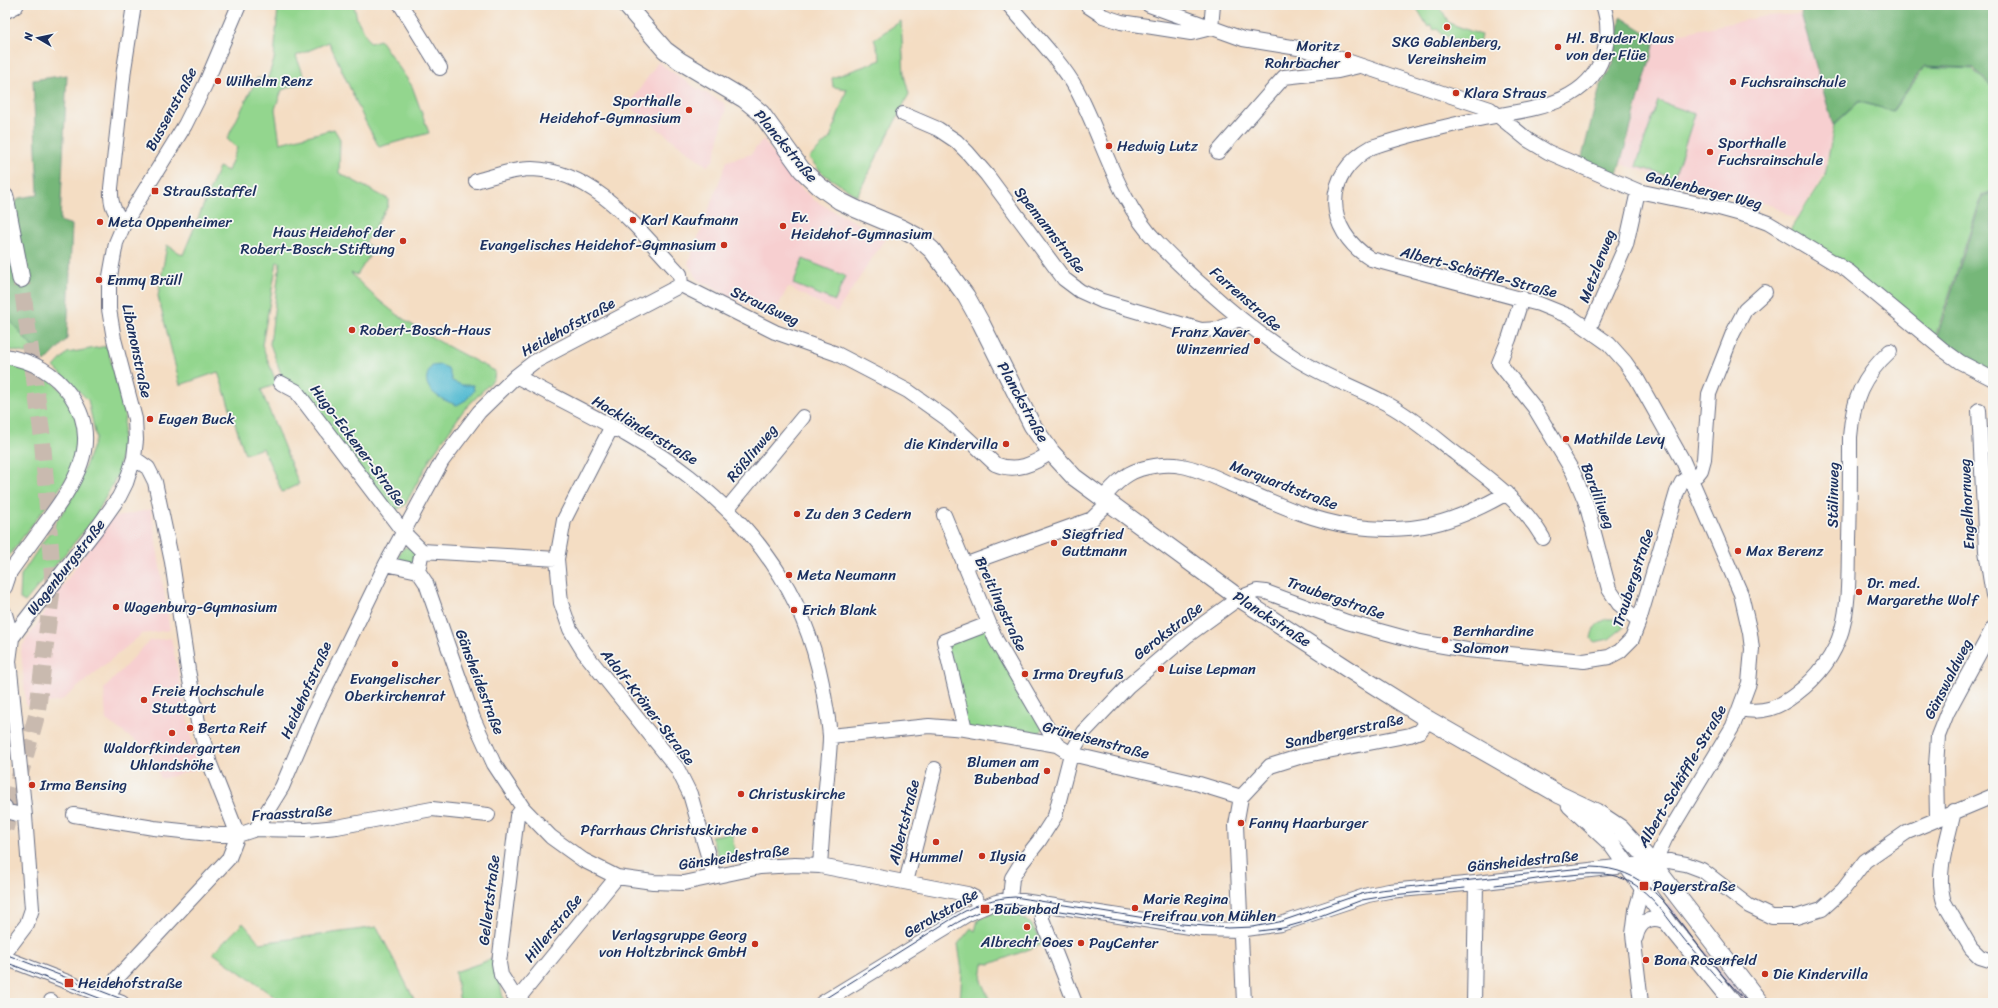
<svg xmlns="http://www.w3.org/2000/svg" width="1998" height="1008" viewBox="0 0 1998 1008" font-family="Sriracha,sans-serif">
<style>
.built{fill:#f7cfd0}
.industrial{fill:#d2bdc5}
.green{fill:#93d68e;stroke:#578276}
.forest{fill:#76b779;stroke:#48736c}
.water{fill:#54bbd2;stroke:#387598}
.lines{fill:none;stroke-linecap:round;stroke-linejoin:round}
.major-tunnel{stroke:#c9baaf;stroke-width:17;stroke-dasharray:17 8;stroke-linecap:butt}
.minor-casing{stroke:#676c81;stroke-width:16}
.major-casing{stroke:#676c81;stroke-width:19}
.minor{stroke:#fff;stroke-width:14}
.major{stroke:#fff;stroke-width:17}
.tram{stroke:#1b2f5e;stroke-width:1}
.poi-dot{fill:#c8321e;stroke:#f6f6f2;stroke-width:1.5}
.labels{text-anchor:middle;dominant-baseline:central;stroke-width:3.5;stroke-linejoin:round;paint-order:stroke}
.poi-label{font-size:15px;fill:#1b2f5e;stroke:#f6f6f2;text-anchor:start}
.street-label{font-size:15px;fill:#1b2f5e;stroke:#f6f6f2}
</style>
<rect width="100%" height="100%" fill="#f6f6f2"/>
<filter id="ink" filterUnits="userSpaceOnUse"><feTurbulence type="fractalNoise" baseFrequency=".025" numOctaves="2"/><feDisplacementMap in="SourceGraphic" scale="8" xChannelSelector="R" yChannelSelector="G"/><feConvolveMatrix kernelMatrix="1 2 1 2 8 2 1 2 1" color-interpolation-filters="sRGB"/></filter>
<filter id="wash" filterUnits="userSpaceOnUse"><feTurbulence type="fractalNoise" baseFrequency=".012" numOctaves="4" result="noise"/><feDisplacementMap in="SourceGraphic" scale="16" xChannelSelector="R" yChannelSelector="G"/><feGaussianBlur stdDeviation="0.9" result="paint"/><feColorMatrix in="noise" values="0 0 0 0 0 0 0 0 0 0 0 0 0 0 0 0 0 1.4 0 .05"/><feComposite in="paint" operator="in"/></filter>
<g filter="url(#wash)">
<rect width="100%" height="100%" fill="#f4ddc3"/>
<!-- built -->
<path class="built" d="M1801,14l32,111 -9,49 -28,45 -29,-16 -77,-16 -69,-23 36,-126 109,-22z
M658,62l35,24 31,17 2,5 -12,52 -7,6 -79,-60z
M763,139l34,45 17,16 25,14 47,23 -49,75 -49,-25 -16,31 -74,-38 -10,-16 39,-103 24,-7z
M151,509l19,121 -28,4 -81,67 -35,5 -5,-56 3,-7 80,-118 8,-7z
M171,638l27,131 -37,10 -13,-29 -42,-30 -2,-31 45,-48z"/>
<!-- industrial -->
<path class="industrial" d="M1669,903l53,69 32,31h-13l-28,-33 -49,-63z"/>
<!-- green -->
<path class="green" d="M278,5h76l3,14 13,24 10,-3 32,46 17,47 -50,14 -15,-28 -35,-77 -33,14 10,25 -24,9 -7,19 5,34 54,-14 6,10 -1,34 49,26v7l-23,37 9,6 -17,26 -6,-2c40,45 91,71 144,98l-1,8 -31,32 -32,46 -26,48 -10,6 -111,-129 -14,-38 10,-82h-3l-15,83 15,39 -16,6 38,94 -17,8 -19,-44 -18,6 -27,-82 -38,13 -22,-89 9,-51 16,10 36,-88 9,4 9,-23 -10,-9 30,-61 10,2 7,-20z
M1415,5h24l10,18 32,12 -2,8 2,1 -2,5 -38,-15 -3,-6 -4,2 -3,-5 -3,2z
M901,21l3,54 5,19 -52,102 -35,-23 -13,-15 21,-20 17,-49 -14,-2 -1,-9 49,-18 -7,-21z
M1925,67l47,2 21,19v103l-11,4 -48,145 -146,-107 37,-57 9,-51 25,-23 34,9z
M1658,101l37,13 -21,64 -38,-12z
M803,259l42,17 -10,25 -42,-17z
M5,318h3l32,38 -35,-7z
M107,346l18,68 -6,58 -25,47 -69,83 -5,-3 1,-24 53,-80 22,-57 -8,-38 -34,-33 13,-14z
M5,360l26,10 20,10 22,22 8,24 -1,20 -9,27 -66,88z
M408,547l7,3v14l-16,-4c-1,-7 2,-12 9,-13z
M1607,619h11l5,6v3l-14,11 -14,3 -4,-3c2,-12 5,-15 16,-20z
M988,624l57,101 -6,9 -8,7 -66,-12 -21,-88z
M732,833l3,21 -14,2 -3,-1 -7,-19z
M995,912c25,-1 38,10 48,32l-53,20 -7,-1 -2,18 10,22h-31l2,-32 -4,-27 13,-16 4,3 3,-11z
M243,923l17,20 117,-16 39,76h-133l-70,-50z
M495,958l9,45h-44l-5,-31z"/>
<!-- forest -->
<path class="forest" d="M1804,5h189v82l-20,-19 -49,-2 -32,45 -33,-10 -26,24 -32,-111z
M1621,17l35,22 -39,136 -36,-14 19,-74 13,-23z
M67,75l-7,146 12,4 -5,114 -22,23 -37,-44h-3v-103l14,-17 19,-3 -5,-115z
M1993,192v184l-33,-18 -23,-22 46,-140z"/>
<!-- water -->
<path class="water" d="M440,365l8,3 4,13 10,4h11l1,6 -8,9 -9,5c-18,-6 -41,-18 -25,-39z"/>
</g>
<g filter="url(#ink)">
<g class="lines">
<!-- major-tunnel -->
<path class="major-tunnel" d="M5,829l32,-115 16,-132 -11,-147 -21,-156"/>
<defs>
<path id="minor" d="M401,5l39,63
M1009,5c21,25 53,57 68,85 27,51 40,111 81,153 39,40 90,85 137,115 29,19 63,30 94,47 22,12 42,29 62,45 34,26 70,50 92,88
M1149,5l94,34 55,9 37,9 155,52 38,31 20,12 90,39 81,17 33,9 16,6 80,48 94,78 18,13 33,17
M1603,5c6,17 6,33 0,51 -17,50 -75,53 -119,62 -38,8 -76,17 -112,29 -50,27 -48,83 -1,112l168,45 32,13 38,27 16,18 12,17 46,82 58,133 9,39 2,16 -3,34 -16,43 -68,113 -23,50 -6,21 -3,24 8,69
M1088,6l15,10 18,6 70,11 20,-5 2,-23
M903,114l35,15 18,12 12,12 19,22 77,104 16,12 22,10 99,29 18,-1 21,-11
M1218,152l66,-75 54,-6 21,-5
M476,181c18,-5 37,-12 56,-12 65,2 107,62 148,105l1,11 94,47 62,22 71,37 38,27 49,46c21,9 39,0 56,-12
M124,224c-10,-13 -14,-19 -13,-36l13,-119 10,-64
M1522,298l-13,41 -10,24 35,44 39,65 13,31 23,86 10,15 20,17
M1589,329l37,-84 12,-54
M5,356c28,5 49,16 66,40 33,47 2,90 -27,129 -11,16 -23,31 -34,47l-5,15
M516,376c57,31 124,61 174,101 75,59 121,129 135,224 2,11 4,23 5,35 0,13 -2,28 -3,41 -3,30 -5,60 -7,89
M281,383l15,8 108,142 18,18
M1979,410l7,141 7,44
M611,428l-47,92 -7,39 4,44 9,26 14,23 93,116 13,26 24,82
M1102,499c8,-9 16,-19 27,-25 14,-8 37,-11 53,-8 17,3 33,11 48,18 39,16 78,36 120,42 64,9 102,-2 157,-33
M727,509l76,-92
M944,515l52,125 61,105
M422,551l-4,20 8,12 47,135 21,46 29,44 28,29 32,23 34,17 36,5 31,1 76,-16 35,-2 25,1 147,28 8,4 5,10
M422,551l135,8
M964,565l128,-46 16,-16
M418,571l-32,-7 56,-103 37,-49 37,-36 18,-14 147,-77
M5,614l7,24
M1740,709c23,5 38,-1 56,-15 56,-43 52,-90 53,-154 1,-34 1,-69 1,-103 3,-38 12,-60 40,-86
M965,729l-21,-88 44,-17
M830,736l99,-10 36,3 92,16 14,9 128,30 42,13
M5,807v4l20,5
M523,808l-6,8 -18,147 2,12 12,19 8,1 96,-118
M1954,811c-6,29 -19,62 -10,91l27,46 9,9 13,4
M74,815l80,13 65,7h19l18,-6 51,1 30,-3 95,-18 56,6
M1937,818l-1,-52 2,-30 9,-23 46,-85
M256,829l26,-42 33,-77 71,-146
M906,882l29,-113
M1010,899l2,-21 8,-13 19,-24 16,-25 16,-62 13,-22 44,-46 60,-51 51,-37 18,-7 9,1 81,30 73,20 47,8 117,11 25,-4 11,-6 12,-12 7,-18 38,-129 5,-10 15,-7 4,-5 3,-11 5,-65 24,-61 12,-23 20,-18
M1041,903l1,16 33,84
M1636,937c3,-17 18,-23 33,-13
M5,953l22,-29 5,-15 -7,-93 -16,-155 3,-23 8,-11 80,-103 19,-27 7,-14 8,-25 2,-18 -1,-21 -21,-80 -5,-30v-27l7,-39 8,-19 61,-99 20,-40 34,-80
M5,958l117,45
M109,998l8,-20 112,-120 9,-23 -28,-71 -12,-42 -10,-52 -16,-108 -17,-80 -7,-14 -14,-10
M51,1001v2
M822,1003l146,-89 28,-12 14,-3 192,30 37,1 42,-6 87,-29 21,-4 87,-8 193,-22 17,3 16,6 47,36 23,11h24l26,-8 21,-19 22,-29 42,-29 86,-36
M1244,1003l-8,-178 5,-28 29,-31 32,-10 108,-21 10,-4 9,-11
M1474,1003l2,-120"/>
<path id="major" d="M626,5l39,45 15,11 64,38 17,14 41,57 17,16 21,15 16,8 45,19 15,8 16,14 34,46 15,27 51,102 19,27 23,25 165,121 109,71 81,51 131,75 36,17 24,16 32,35 108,140
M5,10l10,-5
M5,197l16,82
M1570,805l41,38 58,81 64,79"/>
</defs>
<!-- minor casing -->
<use href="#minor" class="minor-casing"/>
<!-- major casing -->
<use href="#major" class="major-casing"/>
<!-- minor -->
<use href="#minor" class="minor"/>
<!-- major -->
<use href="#major" class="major"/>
<!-- tram -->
<path class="tram" d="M1495,885c32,-4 77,-13 109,-11 39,4 57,36 79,64 13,16 26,31 40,46
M950,927c21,-13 40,-22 64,-23l169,26
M1259,931l24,-3 21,-6 58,-22 30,-5 73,-7
M5,954l127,49
M5,962l107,41
M818,1003l140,-88c19,-11 35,-17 57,-18l167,27 46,4 25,-1 26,-5 82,-28 19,-4 211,-23c54,1 73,35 103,73 17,22 34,43 54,63"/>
</g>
</g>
<!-- markers -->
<g class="poi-dot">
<circle cx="1447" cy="27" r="4"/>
<circle cx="1558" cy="47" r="4"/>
<circle cx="1348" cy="55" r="4"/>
<circle cx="218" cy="81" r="4"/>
<circle cx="1733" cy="82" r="4"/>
<circle cx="1456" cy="93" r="4"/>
<circle cx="689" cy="110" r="4"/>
<circle cx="1109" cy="146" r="4"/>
<circle cx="1710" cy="152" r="4"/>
<rect x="151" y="187" width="8" height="8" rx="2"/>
<circle cx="633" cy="220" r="4"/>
<circle cx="100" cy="222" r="4"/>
<circle cx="783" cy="226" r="4"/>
<circle cx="403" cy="241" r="4"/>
<circle cx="724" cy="245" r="4"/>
<circle cx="99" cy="280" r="4"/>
<circle cx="352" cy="330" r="4"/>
<circle cx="1257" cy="341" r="4"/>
<circle cx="150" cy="419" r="4"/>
<circle cx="1566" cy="439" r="4"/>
<circle cx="1006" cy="444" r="4"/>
<circle cx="797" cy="514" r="4"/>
<circle cx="1054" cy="543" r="4"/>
<circle cx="1738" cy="551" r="4"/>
<circle cx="789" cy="575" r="4"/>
<circle cx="1859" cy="592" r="4"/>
<circle cx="116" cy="607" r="4"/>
<circle cx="794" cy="610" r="4"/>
<circle cx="1445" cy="640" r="4"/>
<circle cx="395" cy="664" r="4"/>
<circle cx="1161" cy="669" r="4"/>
<circle cx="1025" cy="674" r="4"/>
<circle cx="144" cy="700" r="4"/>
<circle cx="190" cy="728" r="4"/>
<circle cx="172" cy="733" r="4"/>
<circle cx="1047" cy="771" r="4"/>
<circle cx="32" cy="785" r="4"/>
<circle cx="741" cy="794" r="4"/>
<circle cx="1241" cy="823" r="4"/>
<circle cx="755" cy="830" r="4"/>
<circle cx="936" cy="842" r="4"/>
<circle cx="982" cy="856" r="4"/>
<rect x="1639" y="881" width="10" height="10" rx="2"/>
<circle cx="1135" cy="908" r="4"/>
<rect x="980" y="904" width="10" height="10" rx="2"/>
<circle cx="1027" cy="927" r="4"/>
<circle cx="1081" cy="943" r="4"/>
<circle cx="755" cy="944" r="4"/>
<circle cx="1646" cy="960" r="4"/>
<circle cx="1765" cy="974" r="4"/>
<rect x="64" y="978" width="10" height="10" rx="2"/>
</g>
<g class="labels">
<!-- poi labels -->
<g class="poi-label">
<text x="1566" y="38">Hl. Bruder Klaus<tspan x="1566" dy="17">von der Flüe</tspan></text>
<text x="1447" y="42" text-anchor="middle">SKG Gablenberg,<tspan x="1447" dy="17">Vereinsheim</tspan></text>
<text x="1340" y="46" text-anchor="end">Moritz<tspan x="1340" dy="17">Rohrbacher</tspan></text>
<text x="226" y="81">Wilhelm Renz</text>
<text x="1741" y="82">Fuchsrainschule</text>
<text x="1464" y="93">Klara Straus</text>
<text x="681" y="101" text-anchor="end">Sporthalle<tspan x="681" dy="17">Heidehof-Gymnasium</tspan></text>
<text x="1718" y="143">Sporthalle<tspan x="1718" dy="17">Fuchsrainschule</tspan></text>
<text x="1117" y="146">Hedwig Lutz</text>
<text x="163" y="191">Straußstaffel</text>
<text x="791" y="217">Ev.<tspan x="791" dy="17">Heidehof-Gymnasium</tspan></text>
<text x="641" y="220">Karl Kaufmann</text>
<text x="108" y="222">Meta Oppenheimer</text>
<text x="395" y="232" text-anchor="end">Haus Heidehof der<tspan x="395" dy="17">Robert-Bosch-Stiftung</tspan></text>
<text x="716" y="245" text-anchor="end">Evangelisches Heidehof-Gymnasium</text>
<text x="107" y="280">Emmy Brüll</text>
<text x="360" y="330">Robert-Bosch-Haus</text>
<text x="1249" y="332" text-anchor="end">Franz Xaver<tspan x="1249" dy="17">Winzenried</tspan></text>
<text x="158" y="419">Eugen Buck</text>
<text x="1574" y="439">Mathilde Levy</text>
<text x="998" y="444" text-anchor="end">die Kindervilla</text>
<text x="805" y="514">Zu den 3 Cedern</text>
<text x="1062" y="534">Siegfried<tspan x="1062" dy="17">Guttmann</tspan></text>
<text x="1746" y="551">Max Berenz</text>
<text x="797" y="575">Meta Neumann</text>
<text x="1867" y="583">Dr. med.<tspan x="1867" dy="17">Margarethe Wolf</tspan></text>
<text x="124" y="607">Wagenburg-Gymnasium</text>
<text x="802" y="610">Erich Blank</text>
<text x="1453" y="631">Bernhardine<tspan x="1453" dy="17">Salomon</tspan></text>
<text x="1169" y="669">Luise Lepman</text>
<text x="1033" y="674">Irma Dreyfuß</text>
<text x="395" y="679" text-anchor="middle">Evangelischer<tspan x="395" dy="17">Oberkirchenrat</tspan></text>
<text x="152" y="691">Freie Hochschule<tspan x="152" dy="17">Stuttgart</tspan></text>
<text x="198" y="728">Berta Reif</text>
<text x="172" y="748" text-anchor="middle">Waldorfkindergarten<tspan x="172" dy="17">Uhlandshöhe</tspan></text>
<text x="1039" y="762" text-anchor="end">Blumen am<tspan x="1039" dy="17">Bubenbad</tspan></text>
<text x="40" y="785">Irma Bensing</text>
<text x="749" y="794">Christuskirche</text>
<text x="1249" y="823">Fanny Haarburger</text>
<text x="747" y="830" text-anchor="end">Pfarrhaus Christuskirche</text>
<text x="990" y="856">Ilysia</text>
<text x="936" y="857" text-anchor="middle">Hummel</text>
<text x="1653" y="886">Payerstraße</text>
<text x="1143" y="899">Marie Regina<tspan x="1143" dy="17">Freifrau von Mühlen</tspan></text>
<text x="994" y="909">Bubenbad</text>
<text x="747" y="935" text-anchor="end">Verlagsgruppe Georg<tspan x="747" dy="17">von Holtzbrinck GmbH</tspan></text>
<text x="1027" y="942" text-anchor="middle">Albrecht Goes</text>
<text x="1089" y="943">PayCenter</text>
<text x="1654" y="960">Bona Rosenfeld</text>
<text x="1773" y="974">Die Kindervilla</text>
<text x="78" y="983">Heidehofstraße</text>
</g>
<!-- street labels -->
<g class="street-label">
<text transform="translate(171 109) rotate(-62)">Bussenstraße</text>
<text transform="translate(786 146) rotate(50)">Planckstraße</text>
<text transform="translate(1704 190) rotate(14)">Gablenberger Weg</text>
<text transform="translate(1050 230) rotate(52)">Spemannstraße</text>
<text transform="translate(1597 266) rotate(-69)">Metzlerweg</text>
<text transform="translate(1479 272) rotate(15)">Albert-Schäffle-Straße</text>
<text transform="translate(1246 299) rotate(41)">Farrenstraße</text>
<text transform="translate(765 306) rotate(25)">Straußweg</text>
<text transform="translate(568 327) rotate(-29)">Heidehofstraße</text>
<text transform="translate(137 351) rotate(78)">Libanonstraße</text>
<text transform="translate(1023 402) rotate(61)">Planckstraße</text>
<text transform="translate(645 430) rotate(31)">Hackländerstraße</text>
<text transform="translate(358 445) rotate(53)">Hugo-Eckener-Straße</text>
<text transform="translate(752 453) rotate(-50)">Rößlinweg</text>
<text transform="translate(1284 485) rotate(21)">Marquardtstraße</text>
<text transform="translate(1833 495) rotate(-89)">Stälinweg</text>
<text transform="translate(1598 496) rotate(69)">Bardiliweg</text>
<text transform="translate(1967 504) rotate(-93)">Engelhornweg</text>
<text transform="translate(66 567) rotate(-52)">Wagenburgstraße</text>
<text transform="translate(1633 578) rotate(-72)">Traubergstraße</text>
<text transform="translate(1336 598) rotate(19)">Traubergstraße</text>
<text transform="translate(1001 604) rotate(65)">Breitlingstraße</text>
<text transform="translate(1272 619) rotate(33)">Planckstraße</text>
<text transform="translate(1168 631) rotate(-38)">Gerokstraße</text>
<text transform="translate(1948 679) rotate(-63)">Gänswaldweg</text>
<text transform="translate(480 682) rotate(69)">Gänsheidestraße</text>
<text transform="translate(306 690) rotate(-66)">Heidehofstraße</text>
<text transform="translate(648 707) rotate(52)">Adolf-Kröner-Straße</text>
<text transform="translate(1344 731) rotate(-12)">Sandbergerstraße</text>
<text transform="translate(1096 740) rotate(15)">Grüneisenstraße</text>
<text transform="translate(1682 776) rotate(-60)">Albert-Schäffle-Straße</text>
<text transform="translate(292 813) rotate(-4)">Fraasstraße</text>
<text transform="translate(904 822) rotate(-76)">Albertstraße</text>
<text transform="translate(734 857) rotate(-8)">Gänsheidestraße</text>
<text transform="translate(1523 861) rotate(-6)">Gänsheidestraße</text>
<text transform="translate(489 900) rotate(-83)">Gellertstraße</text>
<text transform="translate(941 913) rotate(-30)">Gerokstraße</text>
<text transform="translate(553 928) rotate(-51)">Hillerstraße</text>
</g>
</g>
<!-- margin -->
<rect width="1998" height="1008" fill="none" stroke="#f6f6f2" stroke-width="20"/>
<!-- north arrow -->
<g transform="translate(38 38) rotate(279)" stroke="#f6f6f2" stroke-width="3" paint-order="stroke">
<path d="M0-3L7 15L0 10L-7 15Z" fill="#1b2f5e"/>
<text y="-6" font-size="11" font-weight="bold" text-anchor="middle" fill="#1b2f5e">N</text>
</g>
</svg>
